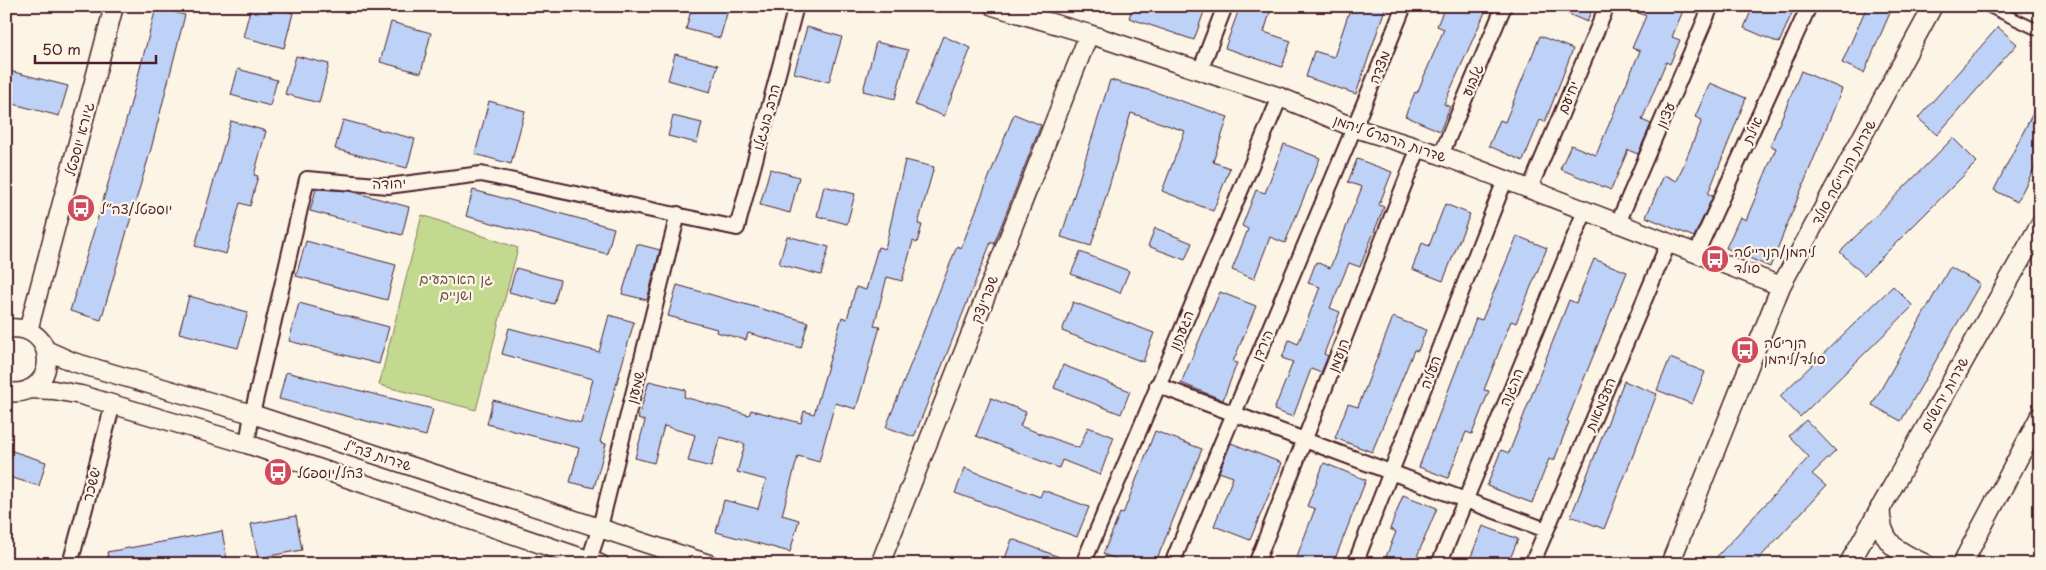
<svg xmlns="http://www.w3.org/2000/svg" width="2046" height="570" viewBox="0 0 2046 570" font-family="'Playpen Sans','Playpen Sans Hebrew',sans-serif">
<style>
.green{fill:#c3d98f;stroke:#867c5d}
.building{fill:#bdd2f6;stroke:#4a1f2b}
.lines{fill:none;stroke-linecap:round;stroke-linejoin:round}
.pedestrian-casing{stroke:#4a1f2b;stroke-width:14}
.minor-casing{stroke:#4a1f2b;stroke-width:18}
.tertiary-casing{stroke:#4a1f2b;stroke-width:21}
.secondary-casing{stroke:#4a1f2b;stroke-width:22}
.pedestrian{stroke:#fcf5e5;stroke-width:10}
.minor{stroke:#fcf5e5;stroke-width:14}
.tertiary{stroke:#fcf5e5;stroke-width:18}
.secondary{stroke:#fcf5e5;stroke-width:19}
.labels{text-anchor:middle;dominant-baseline:central;stroke-width:4.5;stroke-linejoin:round;paint-order:stroke}
.street-label{font-size:14px;fill:#4a1f2b;stroke:#fcf5e5}
.poi-label{font-size:14px;fill:#4a1f2b;stroke:#fcf5e5;text-anchor:start}
.park-label{font-size:14px;fill:#684e44;stroke:#fcf5e5}
</style>
<rect width="100%" height="100%" fill="#fcf5e5"/>
<filter id="ink" filterUnits="userSpaceOnUse"><feTurbulence type="fractalNoise" baseFrequency=".02" numOctaves="2"/><feDisplacementMap in="SourceGraphic" scale="10" xChannelSelector="R" yChannelSelector="G"/><feConvolveMatrix kernelMatrix="1 2 1 2 8 2 1 2 1" color-interpolation-filters="sRGB"/></filter>
<g filter="url(#ink)">
<!-- green -->
<path class="green" d="M422,215l96,33 -42,162 -97,-25z"/>
<!-- building -->
<path class="building" d="M251,6h17l25,7 -9,35 -41,-11z
M692,6h21l15,4 -8,28 -34,-9z
M1133,6h73l-12,34 -65,-22z
M1240,6h32l-8,26 27,9 -9,26 -57,-19z
M1351,6h35l-30,88 -50,-17 8,-26 20,6z
M1445,6h32l9,4 -42,94 6,3 -10,24 -35,-15 10,-24 2,1 27,-64 -7,-3z
M1550,6h43l-6,16z
M1622,6h63l-13,31 8,3 -10,24 -4,-2 -24,58 9,4 -13,30 -10,-4 -17,40 -51,-21 11,-24 25,10 44,-104 -8,-3 14,-32z
M1753,6h42l-16,37 -35,-15z
M1867,6h26l-29,67 -22,-10z
M156,8l29,7 -34,134 -50,171 -31,-9 51,-171z
M391,22l40,11 -10,40 -41,-11z
M807,27l35,10 -13,45 -35,-9z
M1998,27l19,17 -80,91 -19,-17z
M943,36l28,12 -27,68 -29,-11z
M1540,36l33,13 -28,73 -5,-2 -17,41 -34,-15 11,-26 5,2z
M876,42l32,8 -13,49 -32,-8z
M675,54l43,11 -8,27 -42,-12z
M296,56l33,8 -10,39 -34,-9z
M238,69l39,11 -7,26 -39,-11z
M6,70l62,16 -9,30 -53,-14z
M1801,71l41,18 -72,178 -44,-19 14,-31 6,3 30,-72 -6,-2z
M1110,80l42,11 76,26 -15,45 17,6 -17,43 -51,-20 23,-60 -54,-18 -40,133 -30,-9z
M1710,83l36,15 -38,96 5,2 -19,41 -48,-20 18,-42 13,6 25,-61 -7,-3z
M2040,99v58l-23,45 -23,-12z
M489,101l36,10 -14,53 -36,-10z
M1014,114l27,11 -47,119 -3,-2 -77,195 -28,-10 71,-181 4,2z
M673,116l29,7 -5,20 -29,-7z
M343,120l72,19 -8,29 -72,-19z
M231,121l35,10 -12,44 4,1 -8,30 -10,-3 -14,51 -31,-8z
M1953,138l24,24 -113,113 -24,-23z
M1284,144l36,14 -35,85 -15,-6 -16,42 -22,-9 16,-41 -6,-3 14,-36 9,3z
M1357,159l35,13 -13,33 5,2 -24,60 -11,-4 -19,45 10,4 -16,42 4,2 -7,17 -10,-4 -18,48 -19,-7 19,-48 -11,-4 7,-18 9,4 22,-57 -12,-4 8,-21 14,6 32,-81 -14,-5z
M905,160l29,7 -16,57 4,1 -5,18 -4,-2 -11,40 -15,-4 -13,49 6,1 -24,82 -21,-6 -16,59 -21,-6 -16,59 17,5 -9,32 -74,-20 8,-32 34,9 8,-29 -29,-8 8,-28 -25,-7 -9,30 -23,-6 7,-26 -31,-9 -10,37 -19,-5 10,-37 -7,-2 11,-38 37,9 -2,7 65,18 2,-5 50,13 3,-12 10,3 28,-97 5,2 9,-32 10,3 12,-43 7,2z
M770,169l29,8 -9,36 -30,-8z
M824,186l31,8 -8,30 -30,-8z
M316,189l34,2 59,16 -7,28 -92,-24z
M473,190l141,38 -7,26 -141,-38z
M1445,204l25,10 -27,67 -31,-12 10,-26 7,3z
M1155,228l37,15 -7,17 -37,-14z
M787,236l42,11 -8,28 -42,-11z
M1517,236l30,12 -31,75 -5,-2 -27,69 5,1 -17,43 -6,-2 -18,46 -29,-11 57,-149 6,2z
M306,241l90,24 -9,35 -91,-24z
M637,244l23,6 -13,50 -25,-6z
M1080,252l49,19 -9,22 -49,-19z
M1594,259l33,13 -60,149 2,1 -15,39 -5,-2 -17,44 -45,-17 14,-36 8,3 60,-153 7,3z
M1950,267l30,17 -79,137 -29,-16z
M516,268l44,12 -6,24 -45,-12z
M677,285l131,37 -7,26 -53,-15 -2,7 -30,-8 1,-3 -49,-13z
M1893,286l20,20 -113,111 -20,-21z
M1220,292l36,14 -23,56 4,1 -14,37 -42,-17z
M189,296l59,16 -10,36 -59,-15z
M1073,302l81,31 -11,29 -81,-31z
M299,303l90,24 -10,37 -90,-23z
M609,315l25,7 -34,120 6,2 -12,44 -24,-6 9,-34 -92,-24 6,-24 88,23 12,-44 -91,-25 7,-26 90,24z
M1393,317l33,13 -8,21 -4,-1 -42,102 -37,-14 13,-34 10,3z
M1670,358l35,14 -13,32 -35,-14z
M1063,365l67,26 -9,23 -67,-26z
M286,372l147,37 -7,27 -147,-37z
M1624,381l33,13 -53,135 -33,-13z
M991,398l35,14 -6,14 59,22 9,-21 26,10 -14,38 -38,-15 -3,8 -83,-32z
M1806,420l30,31 -24,23 14,12 -72,78h-44l99,-107 -20,-21z
M1155,431l47,18 -47,115h-27l-25,-10 17,-41 3,1z
M1231,443l51,20 -32,77 -36,-14 19,-49 -14,-5z
M6,449l40,13 -7,24 -33,-10z
M1324,463l42,17 -33,84h-24l-13,-5 19,-50 -8,-3z
M965,468l75,29 3,-7 46,17 -12,30 -122,-44z
M1403,495l34,13 -23,56h-31l13,-32 -6,-3z
M296,516l6,34 -44,8 -7,-34z
M1483,526l35,13 -10,25h-40z
M222,531l5,28 -26,5h-92l-2,-12z
M1012,539l63,24 -1,1h-71z"/>
<g class="lines">
<defs>
<path id="pedestrian" d="M1987,6l53,25"/>
<path id="minor" d="M1200,71l25,-65
M1441,155l63,-149
M1530,188l77,-182
M1618,223l93,-217
M1696,254l113,-248
M1157,385l389,145
M247,444l5,-30 55,-235 81,7 93,-12 256,54 59,-222
M589,560l11,-33 78,-313
M70,564l43,-160
M1083,564l197,-467
M1172,564c75,-187 157,-371 232,-558
M1256,564l163,-417
M1355,564l150,-384
M1439,564l146,-353
M1532,564l136,-320"/>
<path id="tertiary" d="M993,6l96,28 191,63 75,31 86,27 340,131
M6,329c54,-9 55,71 0,63
M28,331l86,-325
M46,350l27,12 179,52 457,150
M29,389l25,1 27,5 166,49 353,120
M880,564l209,-530
M1670,564l111,-278 152,-280"/>
<path id="secondary" d="M1880,508c0,35 16,43 45,56
M1849,564l191,-339
M1962,564l78,-147"/>
</defs>
<!-- pedestrian casing -->
<use href="#pedestrian" class="pedestrian-casing"/>
<!-- minor casing -->
<use href="#minor" class="minor-casing"/>
<!-- tertiary casing -->
<use href="#tertiary" class="tertiary-casing"/>
<!-- secondary casing -->
<use href="#secondary" class="secondary-casing"/>
<!-- pedestrian -->
<use href="#pedestrian" class="pedestrian"/>
<!-- minor -->
<use href="#minor" class="minor"/>
<!-- tertiary -->
<use href="#tertiary" class="tertiary"/>
<!-- secondary -->
<use href="#secondary" class="secondary"/>
</g>
</g>
<!-- icons -->
<defs>
<symbol id="bus-disc" viewBox="-11 -11 22 22"><circle r="9.5" fill="#d1495b" stroke="#fcf5e5"/><path d="M-5-6H5V4H4V6H2V4H-2V6H-4V4H-5ZM-3.5-4V0h7V-4ZM-3.5 1.2v1.5H-2V1.2ZM2 1.2v1.5H3.5V1.2Z" fill="#fff"/></symbol>
</defs>
<g fill-rule="evenodd">
<use href="#bus-disc" x="65" y="192" width="32" height="32"/>
<use href="#bus-disc" x="1699" y="243" width="32" height="32"/>
<use href="#bus-disc" x="1729" y="334" width="32" height="32"/>
<use href="#bus-disc" x="262" y="456" width="32" height="32"/>
</g>
<g class="labels">
<!-- street labels -->
<g class="street-label">
<text transform="translate(1379 67) rotate(-68)">מצדה</text>
<text transform="translate(1472 80) rotate(-67)">גלבוע</text>
<text transform="translate(1568 97) rotate(-67)">יחיעם</text>
<text transform="translate(1665 115) rotate(-67)">עציון</text>
<text transform="translate(766 117) rotate(-75)">הרב בוזגלו</text>
<text transform="translate(1752 130) rotate(-66)">אילת</text>
<text transform="translate(1390 138) rotate(19)">שדרות הרברט ליהמן</text>
<text transform="translate(79 139) rotate(-75)">גיורא יוספטל</text>
<text transform="translate(1843 172) rotate(-61)">שדרות הנרייטה סולד</text>
<text transform="translate(389 183) rotate(-2)">יהודה</text>
<text transform="translate(984 299) rotate(-68)">שפרינצק</text>
<text transform="translate(1181 330) rotate(-67)">הגעתון</text>
<text transform="translate(1262 345) rotate(-67)">הירדן</text>
<text transform="translate(1338 355) rotate(-69)">הנעמן</text>
<text transform="translate(1430 372) rotate(-69)">העליה</text>
<text transform="translate(635 387) rotate(-76)">שמעון</text>
<text transform="translate(1511 387) rotate(-67)">ההגנה</text>
<text transform="translate(1944 394) rotate(-61)">שדרות ירושלים</text>
<text transform="translate(1600 404) rotate(-67)">העצמאות</text>
<text transform="translate(378 455) rotate(18)">שדרות צה"ל</text>
<text transform="translate(91 484) rotate(-75)">יששכר</text>
</g>
<!-- poi labels -->
<g class="poi-label">
<text x="100" y="208">יוספטל/צה״ל</text>
<text x="1734" y="251">ליהמן/הנרייטה<tspan x="1734" dy="16">סולד</tspan></text>
<text x="1764" y="342">הנריטה<tspan x="1764" dy="16">סולד/ליהמן</tspan></text>
<text x="297" y="472">צהל/יוספטל</text>
</g>
<!-- park labels -->
<g class="park-label">
<text x="456" y="278">גן הארבעים<tspan x="456" dy="16">ושניים</tspan></text>
</g>
</g>
<!-- margin -->
<rect width="2046" height="570" fill="none" stroke="#fcf5e5" stroke-width="25"/>
<rect x="12" y="12" width="2021" height="545" fill="none" stroke="#4a1f2b" stroke-width="2" filter="url(#ink)"/>
<!-- scale -->
<path d="M35 55v8h121v-8" fill="none" stroke="#4a1f2b" stroke-width="2.5"/>
<text x="42" y="55" font-size="15" fill="#4a1f2b" stroke="#fcf5e5" stroke-width="4" paint-order="stroke">50 m</text>
</svg>
